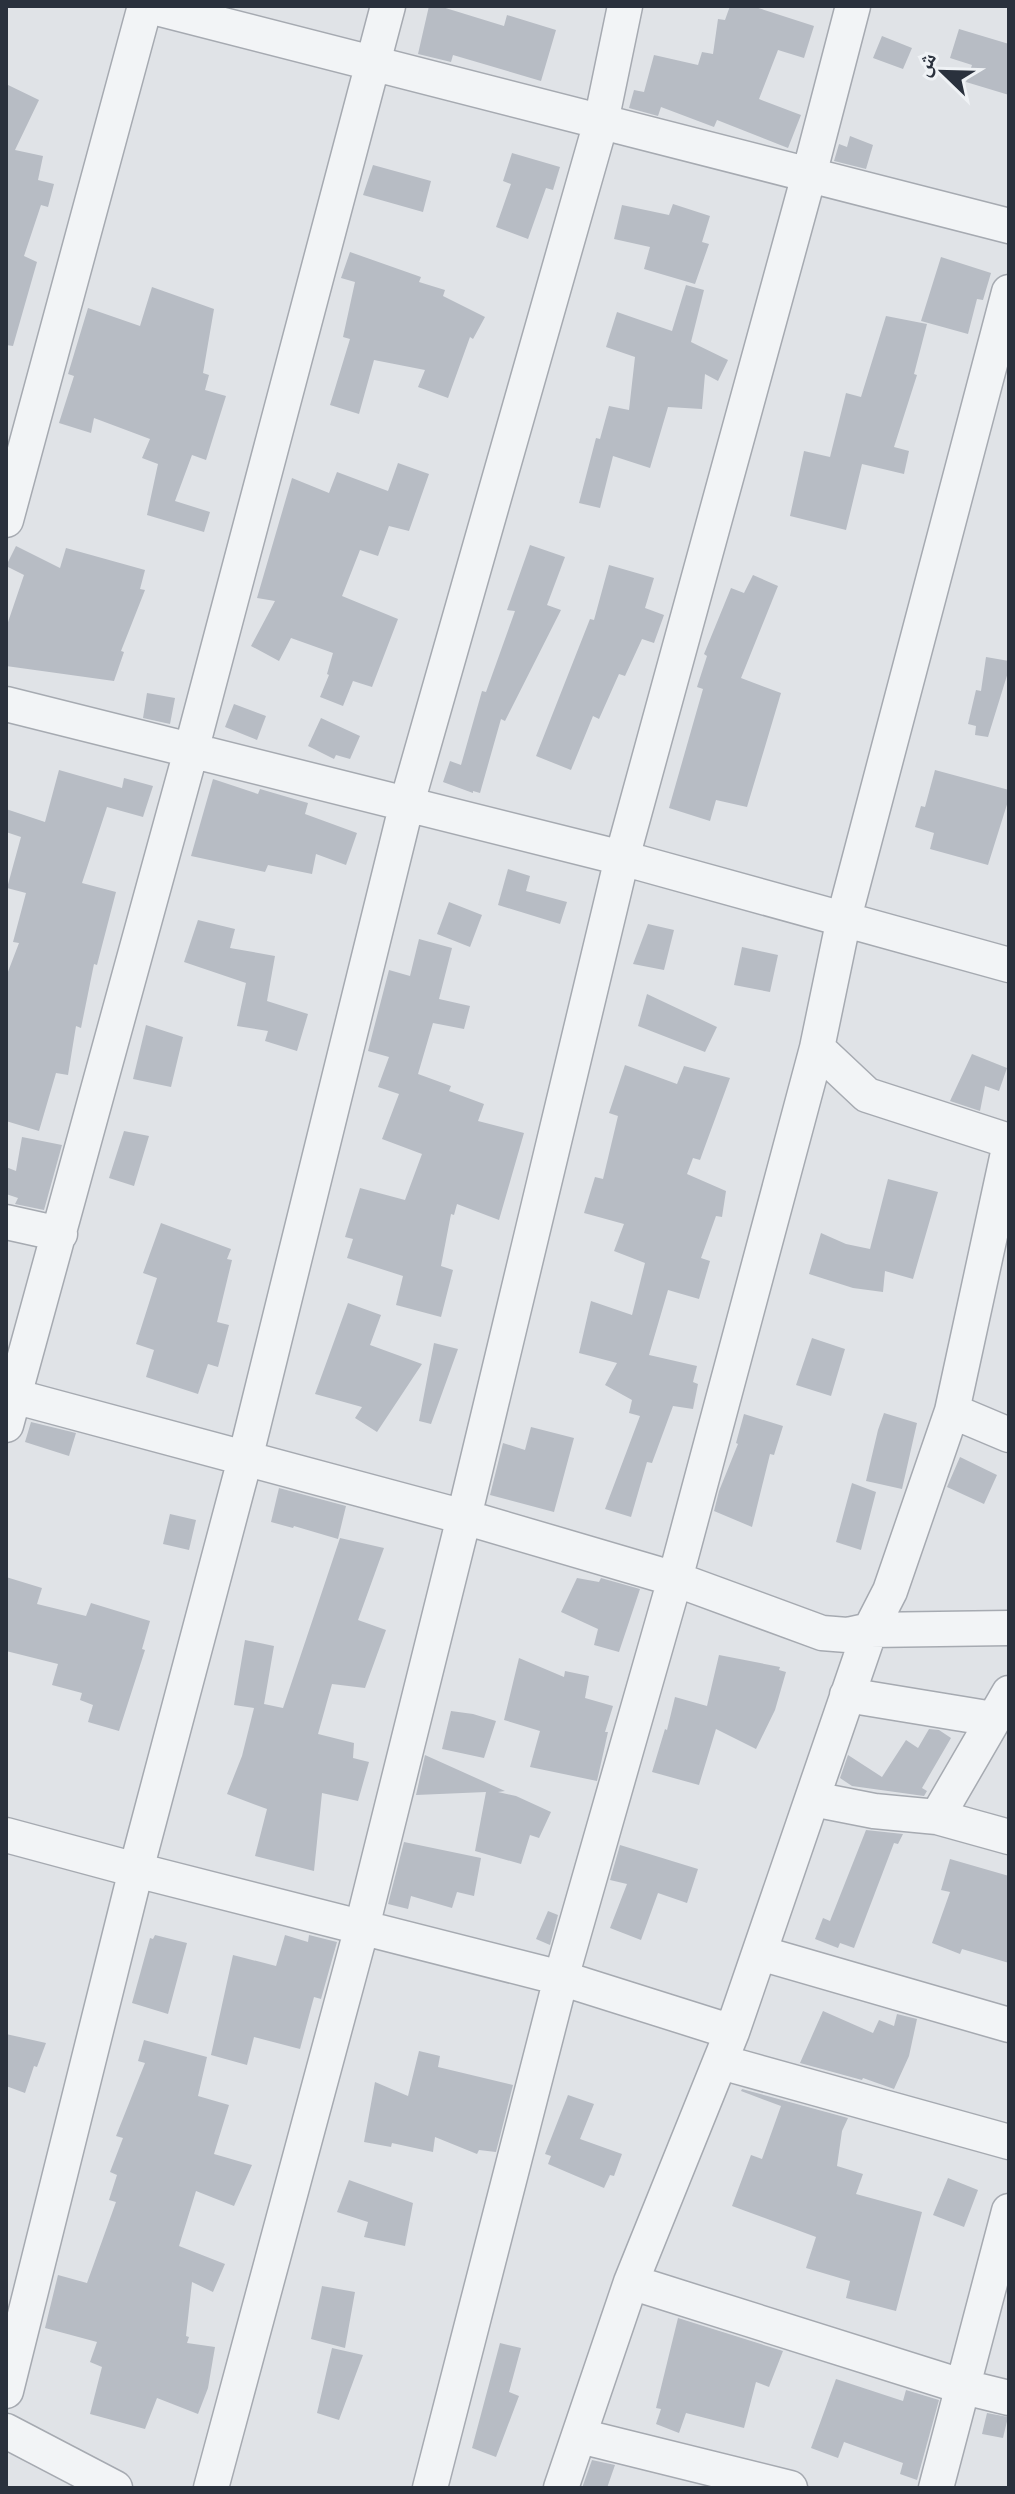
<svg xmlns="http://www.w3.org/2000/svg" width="1015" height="2494" viewBox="0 0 1015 2494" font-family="Jost,'Noto Naskh Arabic',sans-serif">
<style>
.building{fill:#b7bcc4}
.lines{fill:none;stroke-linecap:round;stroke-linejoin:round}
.minor-casing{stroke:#a6aab1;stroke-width:37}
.minor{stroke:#f2f4f6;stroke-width:34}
</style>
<rect width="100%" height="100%" fill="#e0e3e7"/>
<!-- building -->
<path class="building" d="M429,6h10l65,20 3,-11 49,15 -15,51 -88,-26 -2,7 -33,-8z
M730,6h22l62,20 -10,32 -26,-8 -19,49 42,16 -13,33 -71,-28 -3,7 -53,-20 -3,9 -29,-8 5,-18 10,2 10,-37 44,10 4,-13 11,2 5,-35 7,1z
M959,29l50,15v51l-43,-13 6,-17 -22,-7z
M882,36l30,12 -9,21 -30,-11z
M6,84l33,16 -24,50 28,6 -5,24 16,4 -6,23 -7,-2 -17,51 13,6 -24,84 -7,-1z
M850,136l23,9 -7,24 -32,-8 5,-17 8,3z
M512,153l48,14 -7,23 -7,-2 -18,51 -32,-12 15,-43 -8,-3z
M373,165l58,16 -8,31 -60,-17z
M673,204l37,12 -8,26 7,2 -14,40 -51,-15 6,-22 -36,-8 8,-34 47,10z
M350,252l71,25 -2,5 26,8 -2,6 42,21 -12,22 -3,-2 -22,61 -30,-11 7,-17 -51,-10 -15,54 -29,-9 20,-66 -7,-2 12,-55 -14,-4z
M941,257l50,16 -8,27 -6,-1 -9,35 -47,-13z
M686,285l18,5 -13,52 37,18 -10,21 -13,-7 -3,35 -34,-2 -18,61 -37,-12 -13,52 -21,-5 17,-65 4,1 9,-33 20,4 6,-53 -29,-10 11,-35 55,19z
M152,287l62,22 -11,64 6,2 -4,15 21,6 -20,64 -14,-5 -17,46 35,11 -6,20 -57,-17 11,-51 -16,-6 8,-19 -56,-21 -3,15 -32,-10 15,-47 -6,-2 20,-66 52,18z
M886,316l41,8 -13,50 3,1 -23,72 15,4 -5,23 -42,-10 -16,66 -56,-14 14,-65 26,6 16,-64 15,4z
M398,463l31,11 -20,57 -20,-5 -11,30 -18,-6 -18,46 56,23 -26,68 -19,-6 -10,25 -23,-9 9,-22 -2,-1 6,-21 -42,-15 -12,23 -28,-15 24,-45 -18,-3 35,-120 37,15 8,-21 51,19z
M530,545l35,12 -18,48 14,5 -56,111 -4,-2 -21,74 -7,-2v2l-30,-11 7,-21 11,4 21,-74 4,1 29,-81 -8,-1z
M16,546l44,22 6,-20 79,22 -5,19 5,1 -24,61 3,1 -10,29 -108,-15v-38l18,-53 -18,-9z
M609,565l45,13 -9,30 19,7 -10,28 -12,-4 -17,37 -6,-2 -20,45 -6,-3 -22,54 -35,-14 54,-137 4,1z
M753,575l25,11 -37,92 40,15 -34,114 -31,-7 -6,21 -41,-13 34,-119 -6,-2 10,-31 -3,-2 27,-66 13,5z
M986,657l23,4v8l-21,68 -13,-2 1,-9 -8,-2 8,-34 5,1z
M147,693l28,5 -5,26 -27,-6z
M234,704l32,12 -9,24 -32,-13z
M321,718l39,18 -10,23 -14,-4 -2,4 -26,-13z
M59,770l63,18 2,-10 29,8 -10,31 -36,-10 -25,76 34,9 -19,73 -3,-1 -13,64 -5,-2 -8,49 -12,-2 -17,58 -33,-10v-144l13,-34 -6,-1 13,-49 -19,-5 14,-51 -15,-5v-23l39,13z
M935,770l74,20v8l-21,67 -58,-16 4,-16 -19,-6 6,-21 4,1z
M213,779l45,15 2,-5 48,14 -3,11 52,19 -11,32 -30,-11 -4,20 -44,-9 -3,7 -74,-16z
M508,869l22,7 -4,15 41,11 -7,22 -62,-19z
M449,902l33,13 -12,32 -33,-13z
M198,920l37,9 -5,19 45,8 -8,45 41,13 -11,37 -32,-10 3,-10 -31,-5 9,-43 -62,-21z
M648,924l26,6 -10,40 -31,-6z
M419,939l33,9 -13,51 31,7 -6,23 -31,-6 -15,51 33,12 -2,5 35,13 -6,17 46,12 -25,87 -42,-16 -3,11 -3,-1 -10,52 12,4 -12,47 -45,-12 7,-29 -56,-18 6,-19 -8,-2 15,-49 45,12 17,-46 -40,-15 17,-45 -21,-7 11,-30 -21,-6 21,-81 21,6z
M742,947l36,8 -8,37 -36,-7z
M647,994l70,33 -12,25 -67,-26z
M146,1025l37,12 -12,50 -38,-8z
M972,1054l35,14 -8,23 -14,-5 -5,25 -30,-10z
M625,1065l52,19 7,-18 46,12 -30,82 -7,-2 -6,16 39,17 -4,26 -6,-1 -15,42 9,3 -11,38 -31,-9 -19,65 48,11 -4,16 5,2 -5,25 -20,-3 -21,57 -5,-1 -16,55 -26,-8 35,-93 -11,-3 3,-13 -27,-15 12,-22 -38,-10 12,-52 41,14 13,-52 -31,-12 10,-27 -40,-11 11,-36 8,2 15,-63 -9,-3z
M124,1131l25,5 -15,50 -25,-8z
M22,1137l40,8 -18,65 -29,-6 3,-6 -12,-4v-27l10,4z
M888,1179l50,13 -25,87 -28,-8 -2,21 -30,-4 -44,-14 12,-41 25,11 24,5z
M161,1223l70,26 -4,10 5,1 -15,62 12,3 -11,42 -10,-3 -10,30 -52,-17 8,-27 -18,-6 21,-66 -14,-5z
M348,1303l33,12 -11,30 52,19 -45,68 -22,-14 7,-11 -47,-13z
M812,1338l33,11 -14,47 -35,-11z
M434,1343l24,6 -27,75 -12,-3z
M884,1413l33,10 -15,66 -36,-8 12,-51z
M744,1414l39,12 -9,29 -4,-1 -18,73 -38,-16 5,-20 19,-47 -2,-1z
M31,1422l45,11 -7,23 -44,-14z
M531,1427l43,11 -20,74 -64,-17 13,-52 22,7z
M960,1457l37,18 -13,29 -37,-17z
M852,1483l24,9 -15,58 -25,-8z
M279,1488l67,18 -8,33 -44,-13 -1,2 -22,-6z
M170,1514l26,6 -7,30 -26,-6z
M340,1538l44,10 -26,72 28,10 -21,58 -33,-4 -14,50 36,9 -1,15 16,4 -11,39 -36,-8 -8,78 -59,-15 12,-47 -40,-15 15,-38 12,-48 -20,-3 11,-65 29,6 -10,58 19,4z
M6,1577l36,11 -5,16 49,12 5,-13 59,18 -8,28 3,1 -26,81 -31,-9 5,-17 -13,-5 2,-7 -30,-8 6,-21 -52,-13z
M577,1578l22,4 2,-4 39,11 -21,63 -25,-7 4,-16 -37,-17z
M719,1655l61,12 -1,3 7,2 -11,38 -19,39 -40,-20 -17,56 -47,-13 13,-43 2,1 8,-33 32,9z
M519,1658l45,19 1,-6 24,5 -4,22 28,8 -8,26h3l-11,49 -67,-14 10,-36 -36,-11z
M451,1711l22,3 23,7 -12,37 -42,-9z
M929,1729l10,1 12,8 -29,50 5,3 -3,5 -72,-10 -12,-8 8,-23 34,22 24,-37 12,8z
M425,1755l80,36 -7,1 18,4 35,16 -12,26 -9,-3 -9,29 -46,-13 11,-59 -70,3z
M866,1830l37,4 -5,10 -4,-1 -40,105 -14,-5 -2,5 -23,-9 8,-21 7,3z
M404,1842l77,16 -7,38 -17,-4 -5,16 -41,-12 -3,13 -20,-5z
M620,1845l78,24 -11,34 -29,-10 -17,47 -31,-12 17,-44 -17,-4z
M950,1859l59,17v87l-47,-14 -2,5 -28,-11 18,-51 -9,-2z
M548,1911l10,4 -8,30 -14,-6z
M155,1935l32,8 -19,71 -36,-11 18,-65 3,1z
M285,1935l23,7 1,-7 28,7 -16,57 -7,-2 -14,52 -46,-12 -7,28 -36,-10 22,-100 43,11z
M823,2011l50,22 6,-13 15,6 3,-12 20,5 -8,37 -15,33 -31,-11 -1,2 -62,-17z
M6,2034l40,9 -9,24 -3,-1 -9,27 -19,-7z
M144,2040l63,17 -9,39 31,9 -15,49 38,11 -18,41 -38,-15 -17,55 46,18 -12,28 -21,-10 -6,54 3,1 -2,6 28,4 -7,41 -10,26 -41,-16 -12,31 -55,-15 12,-47 -12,-5 7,-20 -52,-14 13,-53 29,8 29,-81 -7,-2 8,-25 -7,-3 13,-34 -7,-2 29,-73 -7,-2z
M419,2051l21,5 -2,11 75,18 -17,67 -17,-2 -2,4 -42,-17 -2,15 -41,-9 -1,4 -27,-5 11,-60 33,14z
M742,2089l106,29 -6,13 -5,35 26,8 -7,20 66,18 -26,99 -50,-13 4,-17 -44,-13 10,-31 -84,-31 19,-51 11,4 19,-53 -40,-15z
M568,2095l26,9 -14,35 42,15 -8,22 -4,-1 -6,13 -56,-24 3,-8 -6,-2z
M948,2178l30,12 -14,37 -31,-12z
M349,2180l64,23 -8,43 -41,-9 4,-15 -31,-10z
M322,2286l33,6 -10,56 -34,-9z
M678,2318l105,33 -14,36 -13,-5 -12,46 -58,-15 -7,20 -23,-9 5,-15 -5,-1z
M500,2343l21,5 -12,44 10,4 -23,61 -24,-9z
M332,2348l31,7 -24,65 -22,-7z
M836,2379l67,22 3,-11 33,10 -22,80 -17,-6 3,-11 -59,-21 -6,16 -27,-10z
M987,2413l21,4 -5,21 -21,-4z
M592,2460l23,5 -8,23h-25z"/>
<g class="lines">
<defs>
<path id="minor" d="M149,6l860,220
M6,520l139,-514
M6,704l616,154 387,107
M817,1048l50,47 142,46
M6,1222l54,12
M6,1394l458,123 211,62 147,54 25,2 23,-5 139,-2
M952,1411l57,24
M6,1425l185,-674 197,-745
M847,1695l146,24
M813,1799l61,12 63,6 72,20
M937,1817l72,-124
M6,1835l130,35 425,108 171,54
M760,1953l249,72
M721,2062l288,80
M631,2282l333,105 45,11
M6,2391l130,-521 109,-411 162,-656 194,-681 24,-116
M6,2431l109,57
M580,2436l210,52
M211,2488l151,-561 102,-410 158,-659 187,-683 44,-169
M430,2488l131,-510 114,-399 142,-531 27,-130 165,-626
M561,2488l70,-206 101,-250 138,-402 20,-39 62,-180 57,-263
M936,2488l73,-277"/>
</defs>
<!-- minor casing -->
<use href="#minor" class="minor-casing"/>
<!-- minor -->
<use href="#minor" class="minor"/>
</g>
<!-- border -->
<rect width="1015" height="2494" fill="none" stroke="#2a313d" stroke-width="16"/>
<!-- north arrow -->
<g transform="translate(943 72) rotate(293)" stroke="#eff2f5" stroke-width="6" paint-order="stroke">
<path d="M0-6L14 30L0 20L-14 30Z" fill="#2a313d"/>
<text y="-12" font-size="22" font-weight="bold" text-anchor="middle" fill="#2a313d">ش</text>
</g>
</svg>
